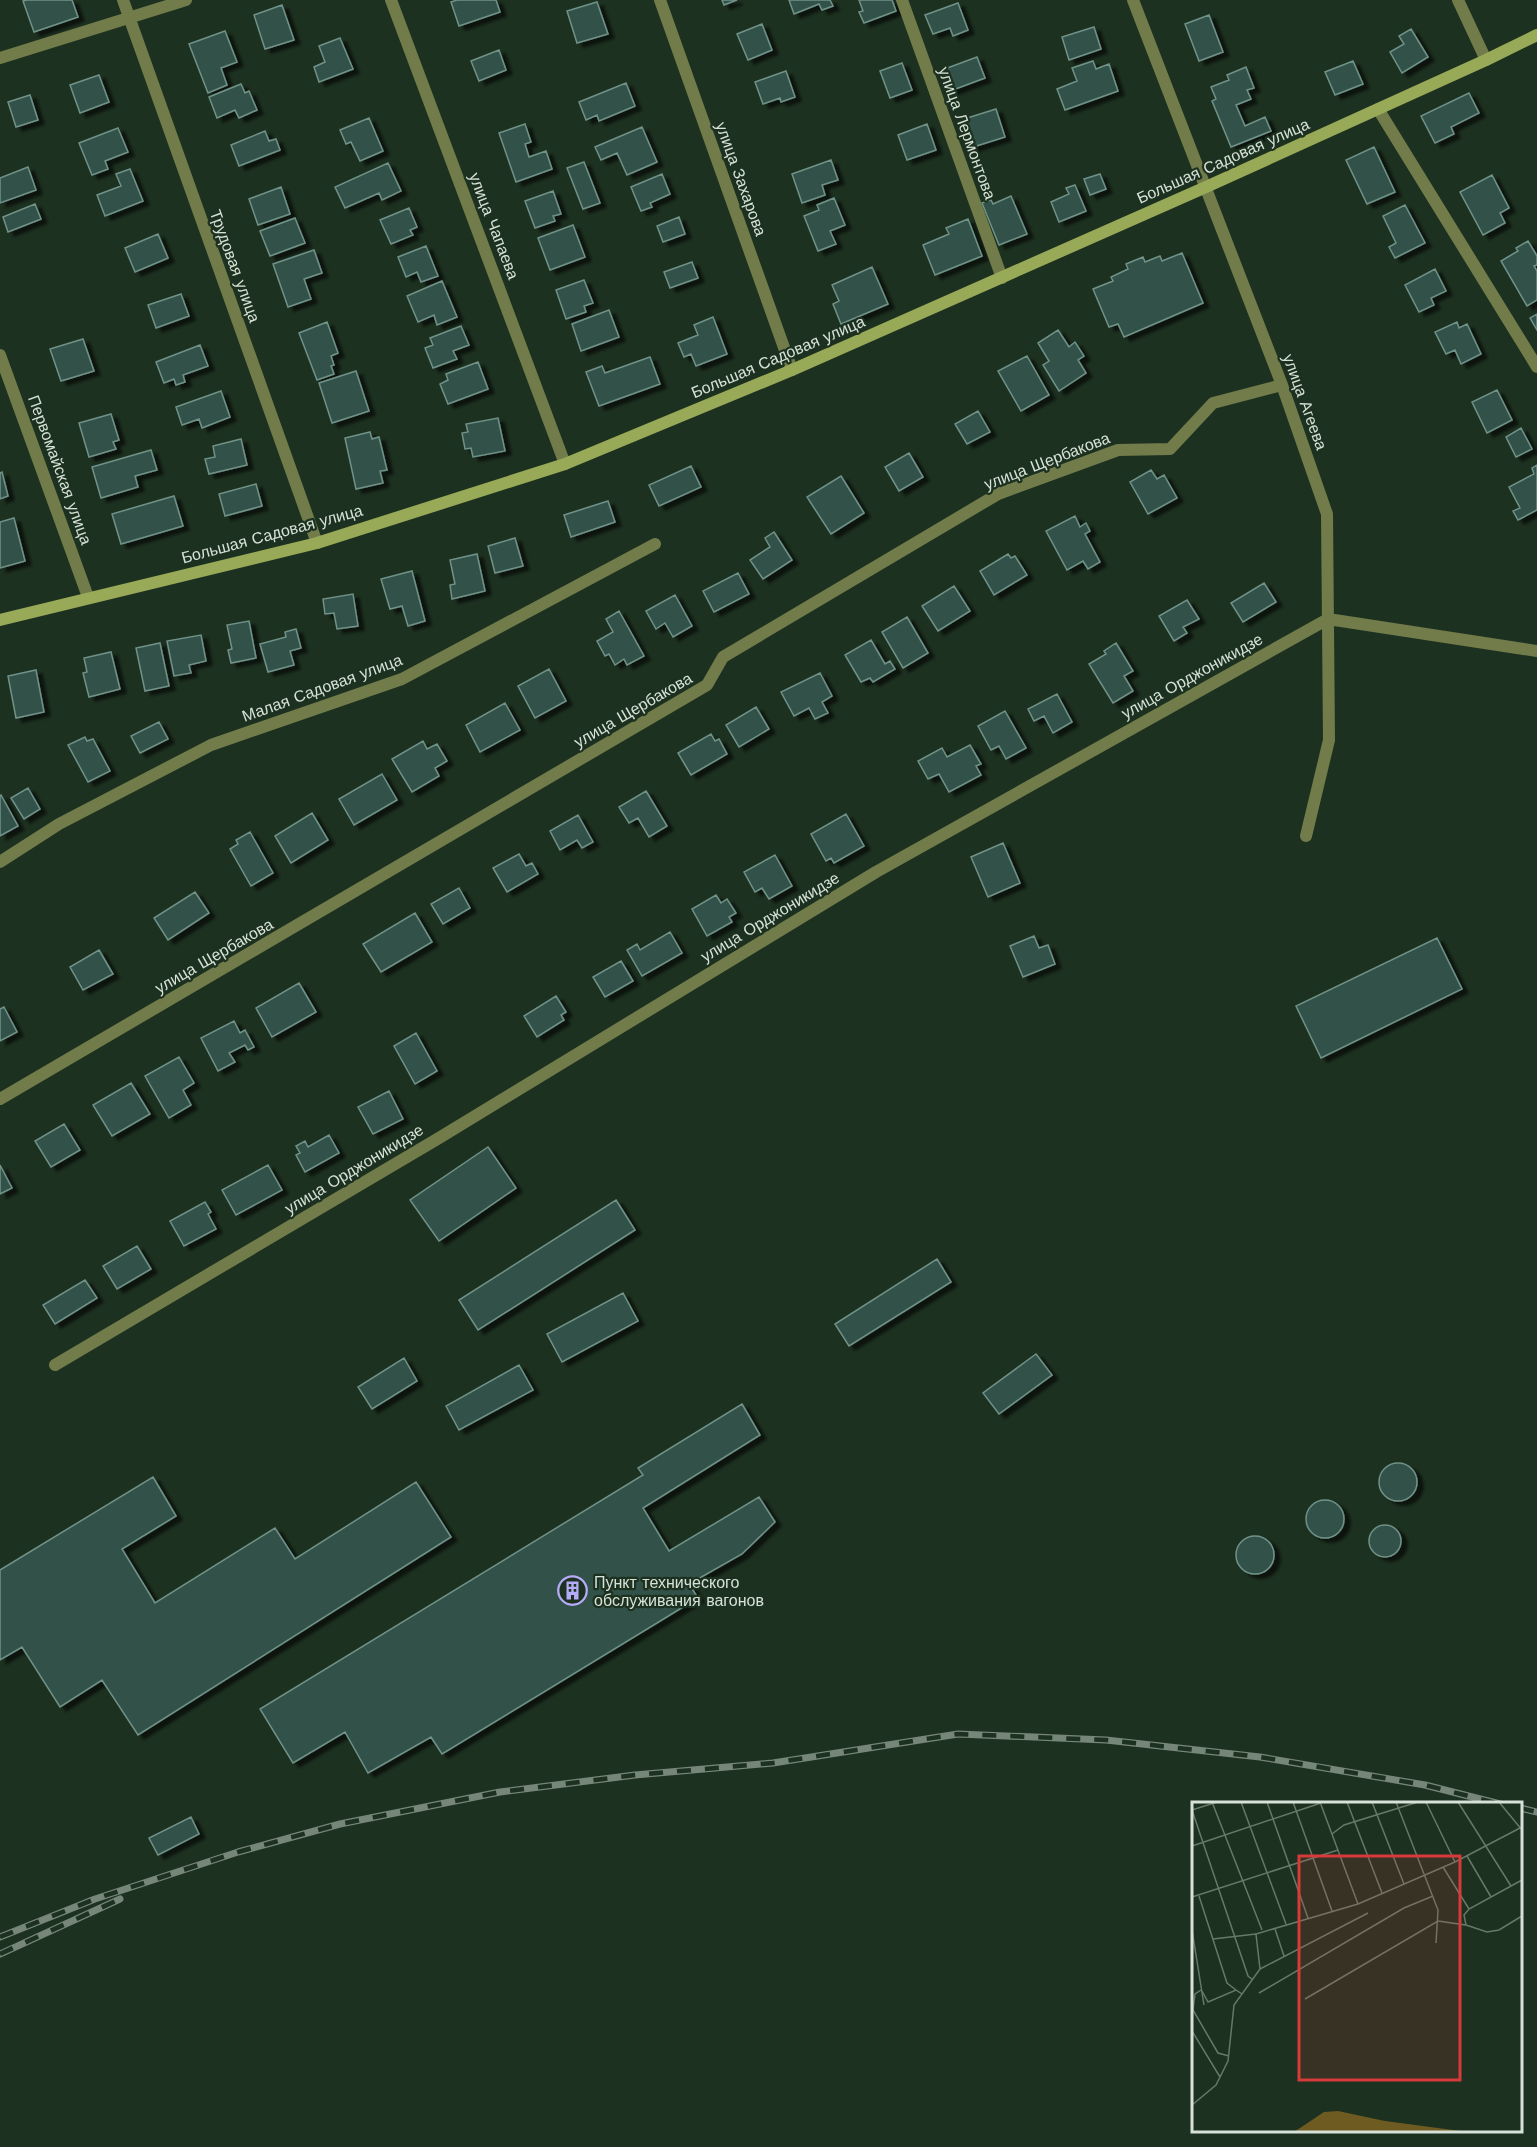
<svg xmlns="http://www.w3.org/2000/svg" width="1537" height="2147" viewBox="0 0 1537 2147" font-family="'Work Sans',sans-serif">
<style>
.building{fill:#315149;stroke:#709288;stroke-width:1.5;filter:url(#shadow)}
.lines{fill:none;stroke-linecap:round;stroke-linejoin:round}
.street{stroke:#717c4a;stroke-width:12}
.secondary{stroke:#98a958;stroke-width:12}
.rail-casing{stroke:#768678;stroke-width:7}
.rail{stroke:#1d3120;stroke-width:4.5;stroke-dasharray:14;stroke-linecap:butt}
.labels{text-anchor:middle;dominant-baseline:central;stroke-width:4.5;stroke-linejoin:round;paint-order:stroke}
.street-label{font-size:16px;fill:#d6e2d7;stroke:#1d3120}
.poi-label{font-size:16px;fill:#d6e2d7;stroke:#1d3120;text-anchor:start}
.inset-road{fill:none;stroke:#677869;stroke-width:1.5}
.view{fill:#d63b3a;fill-opacity:0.15;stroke:#d63b3a;stroke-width:3}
.inset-edge{fill:none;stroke:#d6e2d7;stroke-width:3}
</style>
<defs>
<filter id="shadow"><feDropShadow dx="6" dy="4" stdDeviation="1.5" flood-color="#0009"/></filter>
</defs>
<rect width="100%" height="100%" fill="#1d3120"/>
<!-- building -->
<path class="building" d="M27,0h45l6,17 -44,15 -11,-31z
M457,0h39l4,12 -41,14 -8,-24z
M722,0h15l-13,5z
M789,0h41l3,6 -11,4 -3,-6 -25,10z
M859,0h33l4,11 -32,12 -5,-11 4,-1z
M597,2l11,32 -31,9 -10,-32z
M958,3l10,27 -15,6 -3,-8 -17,6 -8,-19z
M282,5l12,35 -29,9 -11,-34z
M1209,15l14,37 -24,9 -14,-37z
M762,24l10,26 -24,10 -11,-26z
M1094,27l7,22 -32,11 -7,-23z
M1411,29l17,28 -26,16 -12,-21 14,-8 -5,-8z
M225,31l12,31 -16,6 6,17 -19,8 -19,-49z
M340,38l13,31 -34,13 -5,-15 11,-5 -6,-16z
M499,50l7,20 -27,11 -8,-20z
M977,57l8,21 -35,13 -8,-21z
M1093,61l3,8 13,-5 9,27 -53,19 -8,-21 20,-8 -5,-13z
M1353,61l10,23 -28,11 -10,-23z
M902,63l10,27 -22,8 -10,-27z
M1246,67l8,21 -7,2 4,9 -15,6 9,21 20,-9 6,14 -40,16 -19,-46 4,-2 -5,-12 18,-7 -2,-5z
M786,71l9,26 -14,5 -1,-4 -17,6 -8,-22z
M99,75l10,27 -29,11 -10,-28z
M626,83l9,23 -36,15 -2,-6 -11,5 -7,-18z
M241,84l4,9 4,-2 8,19 -18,8 -4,-8 -18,8 -8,-21z
M1469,93l10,20 -28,14 3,7 -19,9 -14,-27z
M30,95l8,25 -22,7 -8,-25z
M996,109l9,28 -35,11 -9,-28z
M369,118l14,33 -23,10 -9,-19 -5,2 -6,-14z
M525,124l6,18 -6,2 4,13 17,-6 6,18 -36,13 -17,-49z
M927,124l9,26 -29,10 -9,-25z
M642,127l15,35 -30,13 -10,-22 -16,7 -6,-13z
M118,128l10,24 -23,9 3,8 -16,6 -13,-32z
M265,131l4,10 7,-2 4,11 -41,16 -8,-21z
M1374,147l21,45 -28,12 -21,-44z
M831,160l7,20 -16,5 3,10 -23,8 -10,-29z
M584,162l16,41 -17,6 -16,-41z
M388,163l13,28 -19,9 -3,-7 -34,15 -10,-21z
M28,167l8,23 -36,13v-25z
M130,169l13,32 -38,15 -8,-21 24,-9 -5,-12z
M662,174l8,20 -20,9 2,4 -11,4 -10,-24z
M1100,174l6,15 -16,6 -6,-16z
M1492,175l17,33 -9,5 5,10 -22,12 -23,-43z
M1075,185l11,26 -27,11 -8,-20 18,-8 -3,-6z
M281,187l9,27 -32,11 -9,-26z
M553,191l8,23 -8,2 2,5 -20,7 -10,-27z
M1011,196l16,38 -28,11 -17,-42 9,-3 2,4z
M834,198l11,27 -15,6 6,13 -18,7 -14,-35 15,-6 -2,-5z
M35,204l6,15 -33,13 -5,-15z
M1405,205l20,38 -30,15 -6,-11 7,-4 -13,-27z
M409,208l8,19 -7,3 3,5 -22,9 -11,-24z
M679,217l6,17 -22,8 -6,-16z
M295,218l10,25 -35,13 -10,-25z
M968,219l14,37 -47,19 -12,-30 26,-11 -3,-6z
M573,225l12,32 -35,13 -12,-32z
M158,234l10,24 -33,14 -10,-24z
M1528,241l9,15v9l-3,1 3,5v29l-10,6 -26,-45 17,-10 -2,-3z
M426,246l12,30 -17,6 -4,-10 -11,5 -8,-20z
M314,250l8,23 -18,6 7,20 -23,8 -15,-43z
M1182,253l21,50 -79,34 -6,-13 -9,3 -16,-38 20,-8 -2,-4 17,-8 -2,-5 17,-7 2,5 15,-6 2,5z
M692,262l6,16 -28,10 -6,-16z
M872,267l16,37 -47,20 -8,-20 6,-3 -7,-16z
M1435,269l11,22 -15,7 3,7 -15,7 -14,-27z
M584,280l9,23 -9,3 2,6 -20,7 -10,-29z
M442,281l15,36 -20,8 -3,-10 -16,7 -11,-26z
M181,294l8,22 -33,12 -8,-23z
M609,310l10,27 -38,14 -9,-27z
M1537,314v16l-7,-12z
M713,317l14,37 -31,12 -5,-12 -7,3 -6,-14 20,-8 -4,-10z
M327,322l11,31 -7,3 3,9 -3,1 3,8 -17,6 -18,-47z
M1457,322l2,6 8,-4 14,30 -20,10 -6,-14 -9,4 -11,-22z
M461,326l8,19 -16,6 4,8 -24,9 -8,-20 8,-3 -3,-7z
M1058,330l11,17 6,-5 9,14 -6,4 8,13 -27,18 -16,-26 6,-4 -11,-18z
M83,339l11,32 -33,10 -11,-32z
M200,345l8,21 -25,9 2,7 -9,3 -2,-6 -10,4 -8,-21z
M1027,356l22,39 -28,16 -23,-40z
M650,357l10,27 -61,22 -13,-34 16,-6 3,7z
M478,362l10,27 -40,15 -8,-20 8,-4 -2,-6z
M356,371l13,40 -37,12 -13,-40z
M1497,390l15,30 -25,13 -15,-31z
M221,391l9,26 -28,11 -3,-9 -17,6 -6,-18z
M978,411l12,21 -23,12 -12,-20z
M111,414l8,26 -6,2 3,7 -27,8 -10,-34z
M498,418l7,33 -32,6 -2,-9 -6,1 -3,-16 6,-1 -2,-8z
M1521,428l11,21 -16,8 -10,-20z
M370,432l2,7 7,-2 8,33 -7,1 3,12 -27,6 -11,-51z
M241,439l6,26 -38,9 -4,-15 10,-2 -2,-11z
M151,450l6,20 -22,6 3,11 -37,11 -9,-31z
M909,453l14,24 -24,14 -14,-24z
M1537,465v45l-19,10 -5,-9 7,-3 -11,-21 25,-13 -2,-6z
M691,466l10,21 -42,19 -10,-21z
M1151,470l6,9 7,-4 13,23 -29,16 -18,-32z
M2,472l6,24 -8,3v-26z
M841,476l23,37 -33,21 -24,-37z
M256,484l6,22 -37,10 -6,-22z
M174,496l9,30 -62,18 -9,-30z
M608,501l7,21 -44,15 -7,-22z
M1075,516l5,11 6,-4 4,8 -5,3 15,28 -12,7 -5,-8 -16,9 -21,-39z
M14,518l11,43 -25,7v-46z
M774,532l18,28 -29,19 -13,-19 20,-13 -5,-9z
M515,538l8,28 -28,7 -7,-27z
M477,554l8,37 -33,8 -2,-14 5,-1 -5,-24z
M1008,554l3,4 4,-2 12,19 -33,20 -14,-24z
M412,571l13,50 -17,5 -6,-20 -12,3 -9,-30z
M738,573l11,21 -35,18 -11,-21z
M1264,583l12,19 -33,20 -12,-19z
M954,586l16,25 -32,20 -16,-25z
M353,594l5,32 -21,3 -3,-16 -9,1 -2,-15z
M675,595l17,31 -19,11 -8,-14 -9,6 -10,-18z
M1187,600l12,19 -16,8 4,6 -13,8 -15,-25z
M619,611l25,45 -17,9 -3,-6 -9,6 -6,-11 -4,2 -8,-15 16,-9 -7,-13z
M907,617l21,36 -25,15 -21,-36z
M249,621l7,37 -25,5 -3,-13 4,-1 -5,-24z
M296,629l5,19 -11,3 4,14 -26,7 -8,-28 26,-7 -1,-5z
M201,635l5,26 -17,4 2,8 -17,3 -7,-35z
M871,640l14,24 5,-3 5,8 -22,13 -3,-4 -9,4 -16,-27z
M160,643l9,43 -24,5 -9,-43z
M1116,643l17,28 -9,5 9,15 -20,12 -24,-39 17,-10 -2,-3z
M111,652l9,37 -31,8 -6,-24 4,-1 -3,-14z
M549,669l17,32 -31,17 -17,-32z
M36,670l8,42 -28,6 -8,-42z
M820,673l12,23 -10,6 6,11 -13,6 -6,-11 -15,8 -13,-24z
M1057,694l15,28 -19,11 -9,-17 -10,5 -6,-12z
M505,703l15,27 -40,22 -14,-27z
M756,707l13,22 -30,18 -13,-22z
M1005,711l21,37 -20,11 -7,-13 -8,4 -13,-24z
M159,722l9,17 -28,14 -9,-17z
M711,734l4,7 4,-2 8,15 -36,21 -13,-22z
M85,737l2,4 6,-2 17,32 -22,11 -20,-37z
M423,741l4,8 10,-5 10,17 -12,7 4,8 -27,16 -20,-33z
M970,745l11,19 -5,2 5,9 -32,17 -10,-18 -11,5 -10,-18 24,-13 5,9z
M382,774l15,26 -43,25 -15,-26z
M28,788l12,21 -16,10 -13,-21z
M646,791l21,35 -18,11 -11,-19 -9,5 -10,-16z
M1,795l17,31 -18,10v-40z
M312,813l16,27 -37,23 -16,-27z
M846,814l18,32 -30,17 -3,-5 -5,3 -15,-27z
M578,815l15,27 -11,6 -5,-8 -17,10 -10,-19z
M250,832l23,41 -22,13 -21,-37 8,-5 -2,-4z
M1003,843l17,40 -32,14 -17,-40z
M519,854l7,12 6,-3 6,11 -31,18 -14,-24z
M775,855l17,31 -23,13 -7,-11 -7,4 -11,-20z
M459,888l11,20 -27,16 -12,-20z
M195,892l14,21 -41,27 -14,-22z
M716,895l5,8 6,-4 9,14 -7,4 3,5 -25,14 -15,-27z
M415,913l17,29 -51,30 -18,-28z
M670,932l12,21 -40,23 -15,-26 10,-6 3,6z
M1034,936l5,12 9,-3 7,19 -32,13 -13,-31z
M1437,938l25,51 -141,69 -25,-52z
M99,950l14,24 -30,16 -13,-23z
M621,961l12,20 -28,16 -12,-20z
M299,983l17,29 -44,25 -16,-29z
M556,996l10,16 -5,3 3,5 -27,17 -13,-21z
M4,1007l13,25 -17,9v-32z
M234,1021l6,12 5,-3 9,17 -6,3 -3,-5 -16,8 6,9 -17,9 -17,-33z
M416,1033l21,38 -22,13 -21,-38z
M179,1057l15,26 -11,7 8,15 -22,13 -24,-42z
M131,1083l19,31 -38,22 -19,-31z
M389,1091l14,28 -30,15 -15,-27z
M64,1124l16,26 -29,17 -16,-26z
M329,1135l10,18 -34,19 -9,-17 4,-2 -4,-7 9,-5 3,6z
M488,1147l28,41 -77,53 -29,-41z
M0,1165l12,23 -12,6z
M268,1165l14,25 -46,25 -14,-25z
M616,1200l19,30 -157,100 -19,-30z
M205,1202l6,10 -3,2 8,15 -32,17 -14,-25z
M137,1246l14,23 -34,20 -14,-23z
M937,1259l14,23 -102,64 -14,-22z
M85,1280l12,18 -42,26 -12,-19z
M623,1293l15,28 -76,41 -15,-28z
M1036,1354l16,21 -53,39 -16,-21z
M404,1358l13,23 -45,28 -14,-22z
M519,1365l14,25 -74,40 -13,-24z
M742,1404l18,31 -117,73 26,43 90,-54 16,25 -33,32 -53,30 9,14 -256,156 -11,-17 -63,36 -23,-41 -52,31 -33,-54 383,-234 -5,-7z
M1379 1482a19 19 0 1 1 38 0a19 19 0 1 1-38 0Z
M153,1477l23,39 -54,33 33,54 120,-75 20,31 121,-77 35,55 -313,198 -36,-55 -42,27 -38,-60 -22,13v-90z
M1306 1519a19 19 0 1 1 38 0a19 19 0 1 1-38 0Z
M1369 1541a16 16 0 1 1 32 0a16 16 0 1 1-32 0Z
M1236 1555a19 19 0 1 1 38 0a19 19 0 1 1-38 0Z
M191,1817l8,17 -41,21 -9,-17z"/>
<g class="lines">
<!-- street -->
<path class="street" d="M123,0l194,543
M391,0l174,464
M660,0l132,370
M902,0l100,278
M1133,0l149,385 45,129 2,226 -23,96
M1458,0l28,60
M0,58l186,-58
M1378,109l159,258
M0,355l88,242
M0,862l59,-38 152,-79 191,-66 253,-135
M0,1099l707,-414 16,-28 275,-163 120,-44 52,-1 43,-46 69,-18
M55,1365l384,-227 437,-266 452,-253 209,32"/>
<!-- secondary -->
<path class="secondary" d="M0,620l317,-77 248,-79 227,-94 414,-183 280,-127 51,-25"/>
<defs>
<path id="rail" d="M1520,1808l17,4
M0,1937l95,-38 143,-47 102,-28 160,-32 135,-17 138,-12 185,-29 148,6 154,17 165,28 75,19
M0,1954l120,-55"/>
</defs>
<!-- rail casing -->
<use href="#rail" class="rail-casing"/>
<!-- rail -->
<use href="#rail" class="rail"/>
</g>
<!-- icons -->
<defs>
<symbol id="building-ring" viewBox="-11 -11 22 22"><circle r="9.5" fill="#1d3120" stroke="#b6abf8" stroke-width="1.5"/><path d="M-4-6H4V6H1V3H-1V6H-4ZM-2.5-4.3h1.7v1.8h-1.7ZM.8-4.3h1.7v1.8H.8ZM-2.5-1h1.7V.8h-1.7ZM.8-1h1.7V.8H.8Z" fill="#b6abf8"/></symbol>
</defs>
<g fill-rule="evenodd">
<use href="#building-ring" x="556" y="1574" width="33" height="33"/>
</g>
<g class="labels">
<!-- street labels -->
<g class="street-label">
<text transform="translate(967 133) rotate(70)">улица Лермонтова</text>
<text transform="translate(1223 161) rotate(-24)">Большая Садовая улица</text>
<text transform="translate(741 179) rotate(70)">улица Захарова</text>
<text transform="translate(494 226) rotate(69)">улица Чапаева</text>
<text transform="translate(235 266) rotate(70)">Трудовая улица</text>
<text transform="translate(778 357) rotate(-23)">Большая Садовая улица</text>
<text transform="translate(1305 402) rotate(70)">улица Агеева</text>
<text transform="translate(1047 461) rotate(-21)">улица Щербакова</text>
<text transform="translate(60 470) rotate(70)">Первомайская улица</text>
<text transform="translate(272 534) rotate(-15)">Большая Садовая улица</text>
<text transform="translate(1192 676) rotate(-29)">улица Орджоникидзе</text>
<text transform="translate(322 688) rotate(-20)">Малая Садовая улица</text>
<text transform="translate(633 710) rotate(-30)">улица Щербакова</text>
<text transform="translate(770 917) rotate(-31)">улица Орджоникидзе</text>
<text transform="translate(214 956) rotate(-30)">улица Щербакова</text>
<text transform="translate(354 1169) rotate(-31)">улица Орджоникидзе</text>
</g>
<!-- poi labels -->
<g class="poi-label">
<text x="594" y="1582">Пункт технического<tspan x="594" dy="18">обслуживания вагонов</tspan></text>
</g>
</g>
<!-- overview -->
<g transform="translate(1192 1802)">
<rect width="330" height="330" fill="#1d3120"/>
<path d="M146,309l47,10 83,11h-174l30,-20z" fill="#6e5b21"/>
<path class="inset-road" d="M20,0l50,128M49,0l45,122M75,0l41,116M101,0l39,109M128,0l38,102M155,0l35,91M180,0l32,82M204,0l42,108 -2,33M234,0l29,60M266,0l53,84M307,0l23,28M0,8l56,166 5,4M0,8l25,-8M140,32l12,-9 74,-23M0,44l129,-43M275,54l24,41M251,65l26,42M7,94l28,87 9,7M0,95l146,-47M274,123l21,7 12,-2 23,-14M83,127l9,27M0,128l12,75M21,137l43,-5M68,167l108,-56M9,188l-6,4 -2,16 25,43 11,3M10,189l6,11 28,-12 6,4M67,191l145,-85 29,-12M113,197l133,-78 28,4 -2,-10 5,-6 53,-29M0,229l28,46M0,303l24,-20 12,-24 6,-56 26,-36 -4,-35 102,-30 97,-42 65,-34"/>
<path class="view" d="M107,54h161v224h-161z"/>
<rect width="330" height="330" class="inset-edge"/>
</g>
</svg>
